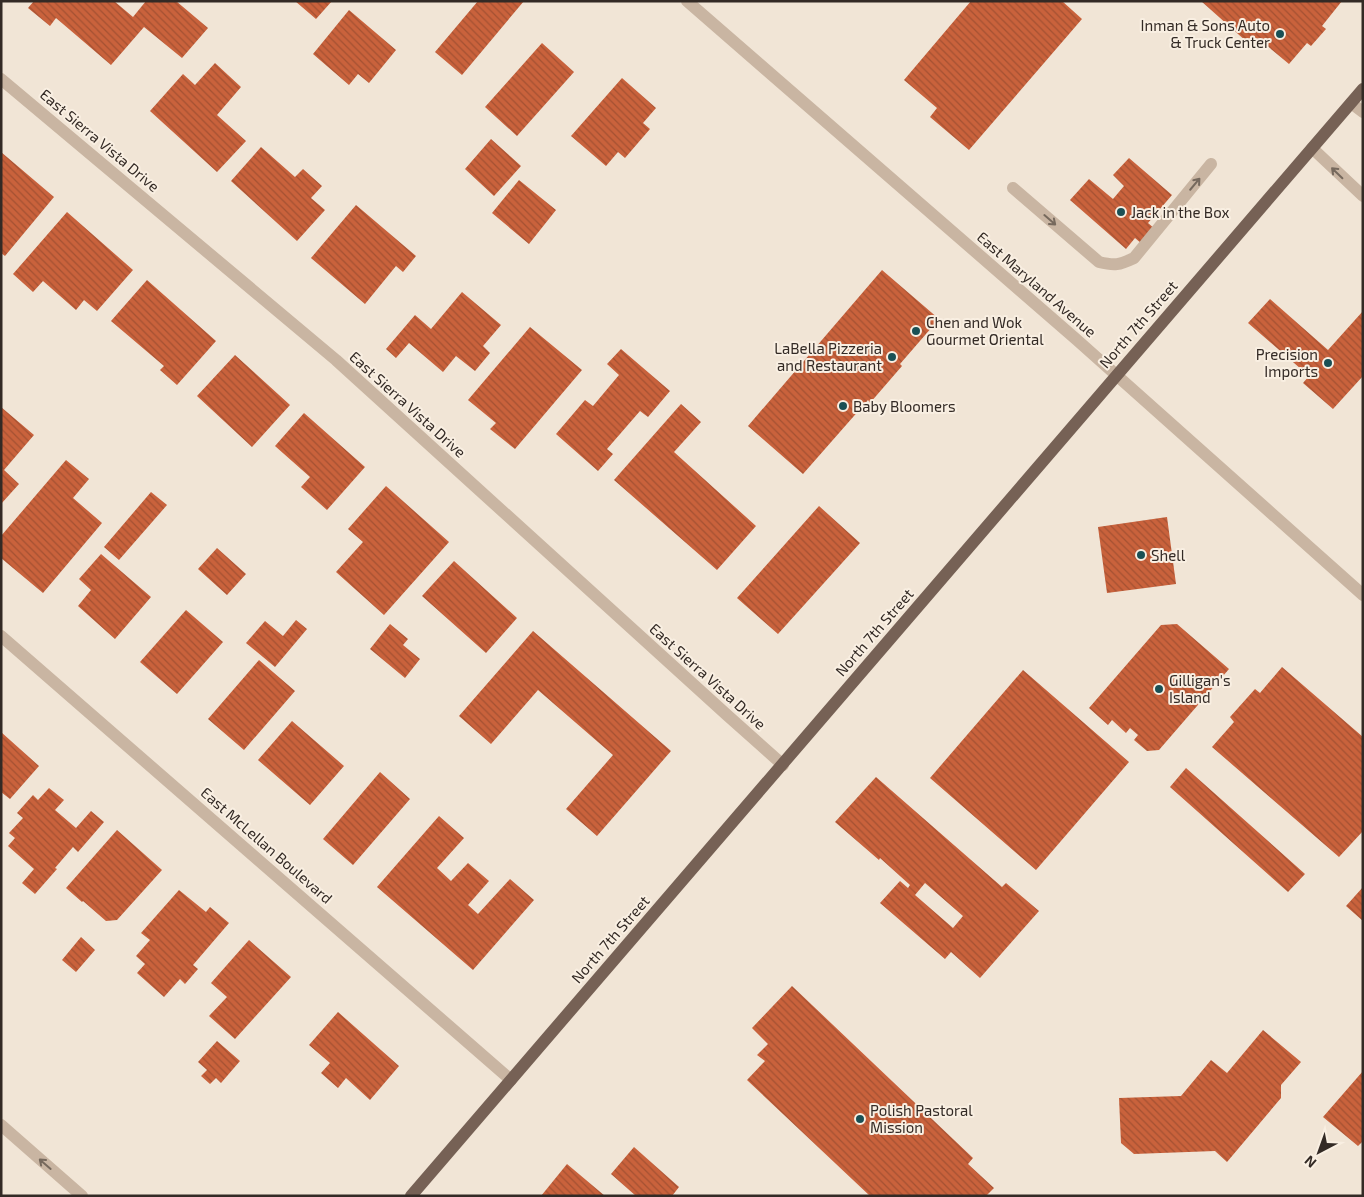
<svg xmlns="http://www.w3.org/2000/svg" width="1364" height="1197" viewBox="0 0 1364 1197" font-family="'Exo 2',sans-serif">
<style>
.building{fill:url(#building-back-hatch);fill-rule:evenodd}
.lines{fill:none;stroke-linecap:round;stroke-linejoin:round}
.minor{stroke:#c9b5a2;stroke-width:12}
.major{stroke:#766155;stroke-width:12}
.oneway{stroke:#76695d}
.poi-dot{fill:#1a5055;stroke:#f9efe2;stroke-width:2}
.labels{text-anchor:middle;dominant-baseline:central;stroke-width:4;stroke-linejoin:round;paint-order:stroke}
.poi-label{font-size:15px;fill:#332a25;stroke:#f9efe2;text-anchor:start}
.street-label{font-size:15px;fill:#332a25;stroke:#f9efe2}
</style>
<defs>
<pattern id="building-back-hatch" width="6" height="6" patternUnits="userSpaceOnUse" patternTransform="scale(1.25)"><rect width="6" height="6" fill="#c9623c"/><path d="M-1 5l2 2M0 0l6 6M5-1l2 2" fill="none" stroke="#a45132"/></pattern>
</defs>
<rect width="100%" height="100%" fill="#f1e5d6"/>
<!-- building -->
<path class="building" d="M34,1h80l19,16 13,-16h30l32,27 -26,30 -38,-31 -33,38 -55,-47 -6,8 -22,-18z
M295,1h37l-16,18z
M478,1h46l-62,74 -27,-23z
M971,1h91l20,18 -113,131 -39,-33 7,-9 -33,-28z
M1201,1h141l-20,25 4,3 -15,17 -4,-3 -18,21 -24,-20 -3,4 -11,-10 -4,4z
M349,10l47,40 -27,33 -11,-9 -9,11 -36,-31z
M542,43l32,29 -57,64 -32,-29z
M215,63l26,24 -24,28 29,26 -29,31 -67,-61 33,-37 12,11z
M622,78l34,30 -13,15 7,6 -25,29 -7,-6 -12,14 -35,-30z
M491,139l30,27 -27,30 -29,-27z
M261,147l34,30 8,-8 19,17 -11,12 14,12 -28,31 -66,-60z
M1,152l53,45 -49,59 -4,-3z
M1129,158l43,37 -24,28 7,6 -13,15 -7,-6 -9,11 -56,-49 19,-21 24,20 11,-13 -11,-11z
M519,180l37,30 -27,34 -37,-31z
M356,205l60,51 -13,16 -7,-6 -31,38 -54,-46z
M67,212l66,58 -36,41 -13,-11 -8,10 -33,-29 -10,11 -20,-18z
M882,270l57,49 -39,45 2,2 -32,37 -2,-3 -65,74 -55,-48z
M147,280l69,61 -39,44 -17,-15 4,-4 -53,-45z
M462,292l39,33 -18,21 7,7 -15,18 -19,-15 -13,16 -34,-29 -13,15 -10,-9 29,-34 16,14z
M1270,299l58,51 35,-39v65l-30,33 -30,-26 6,-7 -61,-53z
M530,327l52,43 -67,79 -25,-20 6,-6 -28,-23z
M621,349l49,42 -22,26 -8,-6 -33,38 6,5 -15,17 -42,-37 29,-34 8,6 26,-31 -12,-11z
M235,355l55,50 -38,42 -55,-51z
M681,404l20,18 -27,30 82,74 -39,44 -103,-90z
M1,407l33,28 -30,35 15,14 -18,20z
M304,413l61,54 -38,43 -26,-23 9,-10 -35,-31z
M66,460l23,19 -16,19 29,25 -59,70 -42,-35v-22z
M386,486l63,56 -65,73 -48,-43 27,-30 -15,-13z
M151,492l16,13 -48,55 -15,-13z
M819,506l41,37 -82,91 -41,-36z
M1167,517l9,67 -69,9 -9,-66z
M217,548l29,26 -19,21 -29,-26z
M101,554l50,43 -36,42 -37,-33 13,-16 -12,-11z
M454,561l63,57 -31,35 -64,-57z
M186,610l37,32 -46,52 -37,-32z
M296,620l11,9 -32,38 -29,-24 19,-22 18,15z
M390,624l18,15 -5,6 17,14 -15,19 -35,-29z
M1177,624l52,45 -70,81 -12,1 -13,-11 4,-5 -8,-7 -4,5 -14,-13 -4,5 -19,-17 72,-83z
M533,631l138,120 -74,85 -31,-27 47,-54 -75,-65 -47,54 -32,-28z
M259,660l36,31 -51,59 -36,-31z
M1282,667l81,70v94l-24,26 -127,-110 22,-25 -4,-5 25,-28 5,4z
M1023,670l106,92 -93,108 -106,-92z
M292,721l52,45 -34,39 -52,-45z
M1,732l38,34 -29,33 -9,-7z
M1186,768l119,106 -17,18 -118,-105z
M380,772l30,27 -57,66 -30,-26z
M876,777l126,110 4,-4 33,28 -59,67 -29,-26 -6,7 -65,-56 20,-22 8,7 2,-3 -30,-27 -1,2 -44,-38zM925,883l38,33 -10,12 -38,-33z
M49,788l15,12 -9,10 21,18 15,-17 13,11 -26,30 -5,-5 -18,21 2,1 -22,25 -13,-11 12,-14 -26,-23 7,-8 -6,-5 14,-15 -6,-5 16,-18 5,5z
M439,816l25,22 -27,30 14,13 17,-18 21,18 -21,24 10,9 32,-35 24,21 -61,70 -96,-83z
M117,830l45,40 -45,50 -11,1 -23,-20 -1,1 -16,-14z
M1363,887v34l-17,-15z
M179,890l27,22 4,-5 19,16 -36,42 5,4 -13,15 -5,-5 -16,18 -27,-24 8,-9 -9,-8 14,-16 -9,-7z
M81,937l14,13 -19,22 -14,-12z
M249,940l42,37 -56,62 -26,-23 18,-19 -16,-14z
M792,986l181,172 -5,6 26,24 -8,8h-116l-123,-116 18,-19 -8,-6 11,-11 -16,-16z
M338,1012l61,54 -29,34 -24,-22 -8,10 -17,-15 9,-10 -21,-18z
M1263,1030l38,32 -20,23v13l-54,64 -12,-11 -81,3 -13,-11 -2,-45 62,-2 30,-36 16,13z
M217,1041l23,20 -19,22 -5,-5 -6,6 -9,-8 6,-6 -9,-8z
M1363,1071v70l-5,5 -35,-29z
M634,1147l45,40 -7,9h-36l-25,-22z
M567,1164l38,32h-64z"/>
<g class="lines">
<!-- minor -->
<path class="minor" d="M687,1l390,339 286,255
M1,79l335,281 391,355 56,50
M1351,103l12,9
M1312,148l51,48
M1013,188l86,74c16,4 20,3 35,-4l77,-94
M1,636l510,444
M1,1125l81,71"/>
<!-- major -->
<path class="major" d="M411,1196c318,-369 634,-738 952,-1107"/>
</g>
<!-- one-way arrows -->
<defs><path id="oneway-shaft" d="M-6 0H5M1.5-3L5.5 0L1.5 3" fill="none" stroke-width="1.6" stroke-linecap="round" stroke-linejoin="round" transform="scale(1.25)"/></defs>
<g class="oneway">
<use href="#oneway-shaft" transform="translate(1337 173) rotate(-136)"/>
<use href="#oneway-shaft" transform="translate(1195 184) rotate(-50)"/>
<use href="#oneway-shaft" transform="translate(1050 220) rotate(41)"/>
<use href="#oneway-shaft" transform="translate(45 1164) rotate(-139)"/>
</g>
<!-- markers -->
<g class="poi-dot">
<circle cx="1280" cy="34" r="5"/>
<circle cx="1121" cy="212" r="5"/>
<circle cx="916" cy="331" r="5"/>
<circle cx="892" cy="357" r="5"/>
<circle cx="1328" cy="363" r="5"/>
<circle cx="843" cy="406" r="5"/>
<circle cx="1141" cy="555" r="5"/>
<circle cx="1159" cy="689" r="5"/>
<circle cx="860" cy="1119" r="5"/>
</g>
<g class="labels">
<!-- poi labels -->
<g class="poi-label">
<text x="1270" y="25" text-anchor="end">Inman &amp; Sons Auto<tspan x="1270" dy="17">&amp; Truck Center</tspan></text>
<text x="1131" y="212">Jack in the Box</text>
<text x="926" y="322">Chen and Wok<tspan x="926" dy="17">Gourmet Oriental</tspan></text>
<text x="882" y="348" text-anchor="end">LaBella Pizzeria<tspan x="882" dy="17">and Restaurant</tspan></text>
<text x="1318" y="354" text-anchor="end">Precision<tspan x="1318" dy="17">Imports</tspan></text>
<text x="853" y="406">Baby Bloomers</text>
<text x="1151" y="555">Shell</text>
<text x="1169" y="680">Gilligan's<tspan x="1169" dy="17">Island</tspan></text>
<text x="870" y="1110">Polish Pastoral<tspan x="870" dy="17">Mission</tspan></text>
</g>
<!-- street labels -->
<g class="street-label">
<text transform="translate(100 140) rotate(40)">East Sierra Vista Drive</text>
<text transform="translate(1037 284) rotate(41)">East Maryland Avenue</text>
<text transform="translate(1138 324) rotate(-49)">North 7th Street</text>
<text transform="translate(408 404) rotate(42)">East Sierra Vista Drive</text>
<text transform="translate(874 632) rotate(-49)">North 7th Street</text>
<text transform="translate(708 676) rotate(42)">East Sierra Vista Drive</text>
<text transform="translate(267 845) rotate(41)">East McLellan Boulevard</text>
<text transform="translate(610 939) rotate(-49)">North 7th Street</text>
</g>
</g>
<!-- border -->
<rect width="1364" height="1197" fill="none" stroke="#332a25" stroke-width="5"/>
<!-- north arrow -->
<g transform="translate(1319 1152) rotate(221)" stroke="#f9efe2" stroke-width="4" paint-order="stroke">
<path d="M0-4L9 19L0 12L-9 19Z" fill="#332a25"/>
<text y="-8" font-size="14" font-weight="bold" text-anchor="middle" fill="#332a25">N</text>
</g>
</svg>
